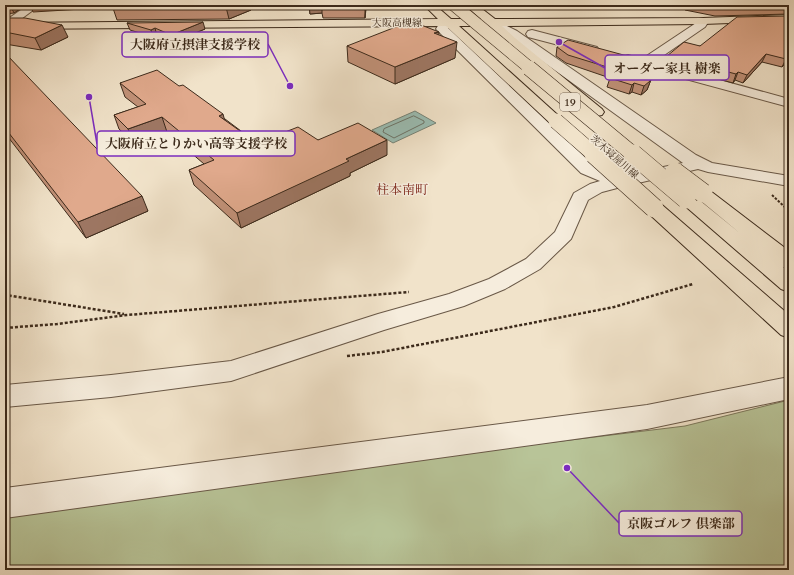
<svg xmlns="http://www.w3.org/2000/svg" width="794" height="575" viewBox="0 0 794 575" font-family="Cardo,'Noto Serif JP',serif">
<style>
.green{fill:#b8c498;stroke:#7a775a}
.water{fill:#9bbeb4;stroke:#758377}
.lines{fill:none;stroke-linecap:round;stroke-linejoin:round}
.shore{stroke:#6c7468;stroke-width:1}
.minor-casing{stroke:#695847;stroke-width:2}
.major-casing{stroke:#3c2a1b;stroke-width:2}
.path-far1{stroke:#3c2a1b;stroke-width:2;stroke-dasharray:2.5 1.5;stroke-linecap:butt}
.path{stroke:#3c2a1b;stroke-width:2.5;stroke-dasharray:3 2;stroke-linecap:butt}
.minor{fill:#f6eddd;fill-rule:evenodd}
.major{fill:#f1e3ca;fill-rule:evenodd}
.major-bridge-far2-casing{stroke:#3c2a1b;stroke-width:13;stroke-linecap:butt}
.major-bridge-far1-casing{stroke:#3c2a1b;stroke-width:16;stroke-linecap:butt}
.major-bridge-casing{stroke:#3c2a1b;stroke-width:20;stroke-linecap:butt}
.major-bridge-far2{stroke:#f1e3ca;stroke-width:12}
.major-bridge-far1{stroke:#f1e3ca;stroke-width:15}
.major-bridge{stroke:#f1e3ca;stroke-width:19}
.wall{fill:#c19178;stroke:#3c2a1b}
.shaded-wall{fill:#9d7662;stroke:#3c2a1b}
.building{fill:#e0a98c;stroke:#3c2a1b}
.labels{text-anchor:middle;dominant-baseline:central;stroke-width:3;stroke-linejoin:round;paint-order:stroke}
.far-street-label{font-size:10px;fill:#3c2a1b;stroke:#f6eddd}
.shield{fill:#f6eddd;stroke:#746455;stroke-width:1}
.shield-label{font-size:11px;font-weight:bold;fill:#3c2a1b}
.neighbourhood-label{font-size:13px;fill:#7a1f14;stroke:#f6eddd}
.leader{fill:none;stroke:#7b2cbf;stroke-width:1.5}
.callout-dot{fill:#7b2cbf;stroke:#f6eddd;stroke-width:1.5}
.callout{fill:#f6eddd;stroke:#7b2cbf;stroke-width:1.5}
.callout-label{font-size:13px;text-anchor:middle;font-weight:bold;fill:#3c2a1b}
</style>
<rect width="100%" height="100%" fill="#f1e3ca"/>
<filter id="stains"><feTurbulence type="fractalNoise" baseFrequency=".005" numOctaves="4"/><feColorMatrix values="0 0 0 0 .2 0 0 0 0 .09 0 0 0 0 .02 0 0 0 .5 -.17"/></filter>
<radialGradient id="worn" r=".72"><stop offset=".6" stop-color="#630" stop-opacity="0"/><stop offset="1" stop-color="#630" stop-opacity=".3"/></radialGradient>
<!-- green -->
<path class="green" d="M789,400v170h-784v-61l680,-83z"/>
<!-- water -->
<path class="water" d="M415,111l21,12 -43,20 -21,-13z"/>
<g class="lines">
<!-- shore -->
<path class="shore" d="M414,116l10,5v2l-30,15 -11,-6 1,-3z"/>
<defs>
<path id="minor" d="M28,5h12l-31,23 -4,1v-8z
M703,18l4,1 2,2 -4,6 -51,35 135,37v8l-166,-45 -1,-3 1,-3 5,-1 14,4 54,-36 3,-4z
M447,19l4,1 2,2 -5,6 145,137 26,11 64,-13 -174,-126 -20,-12 -2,-2 2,-2h8l20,10 179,124 16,8 77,13v10l-81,-14 -10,-3 -77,18 -19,5 -14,8 -17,39 -31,30 -35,20 -41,17 -80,24 -153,51 -120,16 -106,10v-22l106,-10 120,-14 147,-47 71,-20 40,-15 37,-20 29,-27 19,-39 16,-9 10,-3 -19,-8 -143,-142 -2,-2c3,-5 5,-9 11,-10z
M532,30l65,17 2,3 -2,3 -4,1 -65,-17 -2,-3 2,-3z
M789,377v22l-142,30 -642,89v-30l642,-83z"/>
<path id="major" d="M424,5h11l16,14h30l-16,-14h12l18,14 208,-1 86,-3v6l-86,3 -201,2 13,12 87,71 2,3 -2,3 -5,1 -5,-1 -85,-71 -18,-18h-30l102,92 3,3 -3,3 -5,2 -5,-2 -105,-98 -441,3v-6l433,-4z
M707,191l6,2 76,58v18l-6,-2 6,5v20l-8,-3 -104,-90 2,-4 7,-2 7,2 48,39 -40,-33 -3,-4 3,-4z
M654,202l7,2 128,111v23l-8,-3 -134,-123 -2,-4 2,-4z"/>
</defs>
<!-- minor casing -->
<use href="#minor" class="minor-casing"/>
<!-- major casing -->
<use href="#major" class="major-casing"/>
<!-- path-far1 -->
<path class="path-far1" d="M772,195l17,16"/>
<!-- path -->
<path class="path" d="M5,293l1,2 118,19
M5,328l52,-4 70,-9 282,-23
M347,356l35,-4 232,-45 79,-23"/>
<!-- minor -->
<use href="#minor" class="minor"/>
<!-- major -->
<use href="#major" class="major"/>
<defs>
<path id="major-bridge-far2" d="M454,5l77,64"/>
<path id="major-bridge-far1" d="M529,68l105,87
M556,121l39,34"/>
<path id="major-bridge" d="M594,154l60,54
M633,154l53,45
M675,172l28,21"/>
</defs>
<!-- major-bridge-far2 casing -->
<use href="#major-bridge-far2" class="major-bridge-far2-casing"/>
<!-- major-bridge-far1 casing -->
<use href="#major-bridge-far1" class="major-bridge-far1-casing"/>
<!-- major-bridge casing -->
<use href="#major-bridge" class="major-bridge-casing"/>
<!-- major-bridge-far2 -->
<use href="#major-bridge-far2" class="major-bridge-far2"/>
<!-- major-bridge-far1 -->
<use href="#major-bridge-far1" class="major-bridge-far1"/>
<!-- major-bridge -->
<use href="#major-bridge" class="major-bridge"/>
</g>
<!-- wall -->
<path class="wall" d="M5,5h21l-12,8 -9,1z
M30,5h220l1,5 -22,9 -112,1 -4,-12 2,-1 -82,5z
M309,5h102v4h-45l-1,9h-42l-1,-5 -12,1z
M686,5h103v9l-74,2 -30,-6z
M789,16v43l-7,8 -20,-5 -19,21 -8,-3 -2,3 -69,-19 3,-8 33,-10z
M5,18l63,19 -27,13 -36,-6z
M127,23l78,6 -32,13 -16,-6 -4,1 -23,-7z
M438,35l17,23 -60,26 -47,-22 -1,-16z
M557,47l100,17 -10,26 -6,5 -9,-3 -3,2 -22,-7 3,-9 -44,-15 -10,-7z
M5,53l143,158 -62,27 -81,-105z
M120,83l105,36 32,24 61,-3 69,15 -37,18v3l-109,52 -47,-43 -5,-15 15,-6 -37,-32 -33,11 -15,-14 -5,-14 24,-8 -13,-10z"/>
<!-- shaded-wall -->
<path class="shaded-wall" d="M10,5h16l-12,8z
M232,5h18l1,5 -22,9 -3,-12z
M309,5h13v8l-12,1z
M365,5h1l-1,13z
M203,22l2,7 -32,13 -2,-7z
M62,25l6,12 -27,13 -6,-12z
M155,28l2,8 -4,1 -2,-7z
M439,32l-1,15 -4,-14z
M457,42l-2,16 -60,26v-17z
M766,54l-4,8 -19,21 4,-8z
M789,55v4l-7,8 4,-8z
M657,64l-10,26 -6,5 3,-9z
M738,72l-3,8 -2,3 3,-9z
M634,83l-2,9 -3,2 3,-9z
M223,114l4,15 -8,-13z
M162,117l5,15 -33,11 -6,-14z
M387,140v15l-37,18v3l-109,52 -4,-15 109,-54z
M142,196l6,15 -62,27 -8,-16z"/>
<!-- building -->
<path class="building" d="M116,5h116l-6,2 -113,1z
M702,5h87v1l-71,2z
M789,16v39l-3,4 -20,-5 -19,21 -9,-3 -2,2 -69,-18 17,-14 16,4 37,-29z
M5,18h20l37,7 -27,13 -30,-6z
M411,21l28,11 -5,1 23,9 -62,25 -48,-21z
M203,22l-32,13 -16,-7 -4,2 -24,-7z
M568,40l89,24 -7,17 -6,5 -10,-3 -2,2 -22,-7 10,-7 -52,-16 -11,-8z
M5,53l137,143 -64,26 -73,-94z
M157,70l22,16 4,-1 40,29 -4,2 38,27 41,-16 20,13 40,-17 29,17 -41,19 3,2 -112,52 -48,-43 25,-10 -52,-43 -34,12 -14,-14 32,-11 -26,-21z"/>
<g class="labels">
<!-- far-street labels -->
<g class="far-street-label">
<text x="397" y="23">大阪高槻線</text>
<text transform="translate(614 157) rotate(41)">茨木寝屋川線</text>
</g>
<!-- shield labels -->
<rect class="shield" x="560" y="93" width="20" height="18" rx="3"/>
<g class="shield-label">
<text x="570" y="102">19</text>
</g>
<!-- neighbourhood labels -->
<g class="neighbourhood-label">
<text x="402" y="190">柱本南町</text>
</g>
</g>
<!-- callouts -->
<path class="leader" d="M290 86L268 44M559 42L605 68M89 97L97 144M567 468L619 523"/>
<g class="callout-dot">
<circle cx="290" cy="86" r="4"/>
<circle cx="559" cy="42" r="4"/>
<circle cx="89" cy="97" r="4"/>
<circle cx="567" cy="468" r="4"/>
</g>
<g class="callout">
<rect x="122" y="32" width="146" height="25" rx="4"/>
<rect x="605" y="55" width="124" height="25" rx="4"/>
<rect x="97" y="131" width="198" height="25" rx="4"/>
<rect x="619" y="511" width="123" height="25" rx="4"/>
</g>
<g class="callout-label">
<text x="195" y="49">大阪府立摂津支援学校</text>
<text x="667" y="73">オーダー家具 樹楽</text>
<text x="196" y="148">大阪府立とりかい高等支援学校</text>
<text x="681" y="528">京阪ゴルフ 倶楽部</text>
</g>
<!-- margin -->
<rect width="794" height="575" fill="none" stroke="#f1e3ca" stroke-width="20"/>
<rect x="6" y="6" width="782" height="563" fill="none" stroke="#3c2a1b" stroke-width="2"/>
<rect x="10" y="10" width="774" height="555" fill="none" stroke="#3c2a1b"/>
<rect width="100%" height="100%" filter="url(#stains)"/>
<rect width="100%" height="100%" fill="url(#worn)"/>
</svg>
